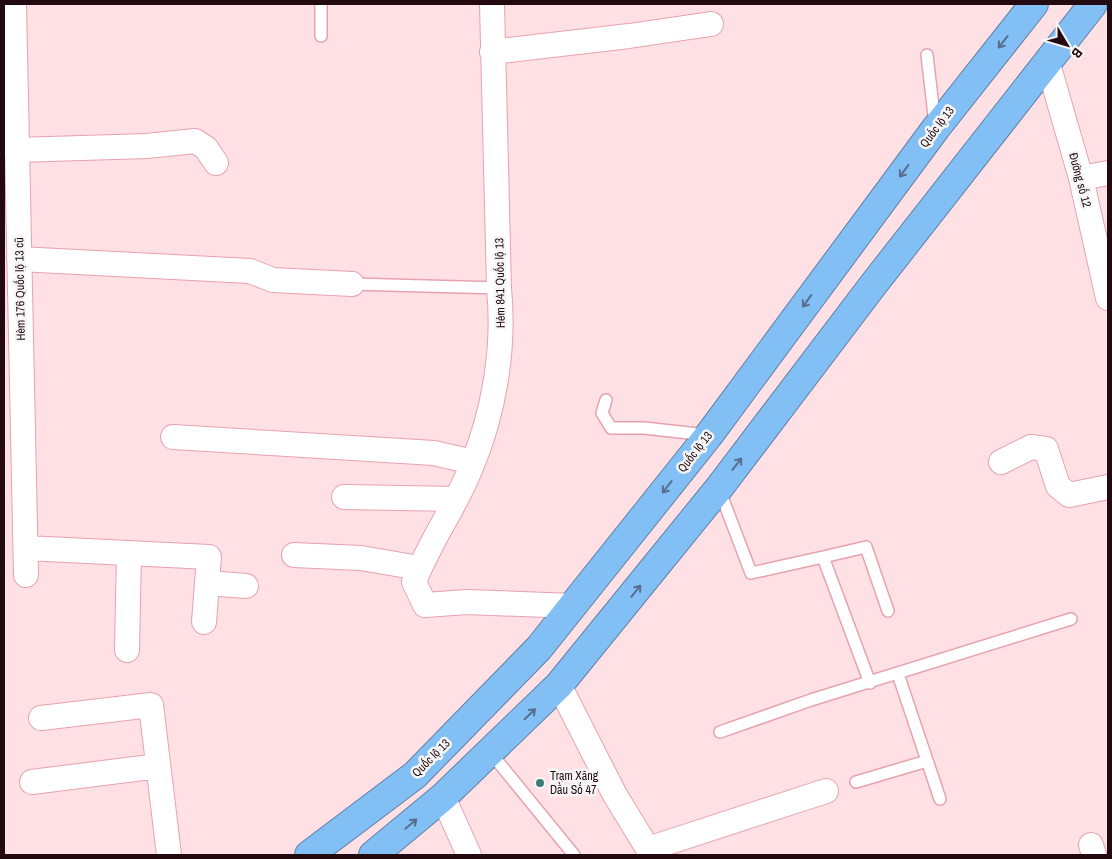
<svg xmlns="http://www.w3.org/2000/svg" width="1112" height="859" viewBox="0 0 1112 859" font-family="'Archivo Narrow',sans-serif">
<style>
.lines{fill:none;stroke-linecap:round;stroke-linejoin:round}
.lane-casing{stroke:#e8a2af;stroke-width:14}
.street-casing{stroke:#e8a2af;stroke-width:26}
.highway-casing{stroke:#6080a5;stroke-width:30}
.lane{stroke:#fff;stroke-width:11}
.street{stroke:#fff;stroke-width:24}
.highway{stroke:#82bff5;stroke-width:28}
.oneway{stroke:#576e8e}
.poi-dot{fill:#377e77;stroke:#f6f6f6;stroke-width:2}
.labels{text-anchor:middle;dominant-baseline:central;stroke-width:5;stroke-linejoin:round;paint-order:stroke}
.street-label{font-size:12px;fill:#220a10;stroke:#f6f6f6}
.poi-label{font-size:12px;fill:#220a10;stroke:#f6f6f6;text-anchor:start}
</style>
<rect width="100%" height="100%" fill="#fee0e5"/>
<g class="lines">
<defs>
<path id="lane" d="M321,4v32
M927,55l8,69
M352,284l147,4
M606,400l-4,13 9,15h33l63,7
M719,489l32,84 72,-16 47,126
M823,557l43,-10 22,64
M898,674l42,125
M720,732l91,-32 260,-81
M490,752l84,103
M856,782l71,-21"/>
<path id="street" d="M14,4l12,571
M492,4l7,284c6,61 -5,126 -29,182 -16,39 -41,73 -56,112l11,23 42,-3 106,4
M492,52l137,-16 82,-12
M1048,64l33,114 27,120
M16,150l131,-4 48,-5 11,7 10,15
M1081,178l27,-5
M19,259l231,12 23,9 79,4
M173,437l261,16 39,9
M1001,462l30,-15 15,2 12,37 11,9 39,-8
M344,497l112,2
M26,548l183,9 -5,65
M294,555l67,3 58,10
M207,583l39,3
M127,650l2,-97
M559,685l56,110 33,54 178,-58
M41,718l110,-13 18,150
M32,782l126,-16
M443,797l26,58
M1091,845l3,10"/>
<path id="highway" d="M309,855l106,-80 124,-127 170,-213 227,-307 98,-124
M373,855l70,-58 116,-112 160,-197 154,-203 220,-281"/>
</defs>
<!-- lane casing -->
<use href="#lane" class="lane-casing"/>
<!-- street casing -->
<use href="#street" class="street-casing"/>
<!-- highway casing -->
<use href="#highway" class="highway-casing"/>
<!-- lane -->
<use href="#lane" class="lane"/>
<!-- street -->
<use href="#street" class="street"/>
<!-- highway -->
<use href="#highway" class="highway"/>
</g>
<!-- one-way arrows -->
<defs><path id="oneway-shaft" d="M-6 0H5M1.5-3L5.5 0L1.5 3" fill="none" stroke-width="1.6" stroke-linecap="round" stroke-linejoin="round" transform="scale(1.25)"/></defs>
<g class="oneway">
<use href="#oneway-shaft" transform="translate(1003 42) rotate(128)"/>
<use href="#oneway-shaft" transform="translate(904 171) rotate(126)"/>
<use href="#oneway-shaft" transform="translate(807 301) rotate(126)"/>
<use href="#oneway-shaft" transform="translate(737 464) rotate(-52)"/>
<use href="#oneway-shaft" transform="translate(667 487) rotate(128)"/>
<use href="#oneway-shaft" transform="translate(636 591) rotate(-51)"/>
<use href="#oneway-shaft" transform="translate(530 714) rotate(-44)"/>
<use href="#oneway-shaft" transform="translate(411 824) rotate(-40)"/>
</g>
<!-- markers -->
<circle class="poi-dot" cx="540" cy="783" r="5"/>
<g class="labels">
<!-- street labels -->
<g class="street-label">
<text transform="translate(937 127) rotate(-53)">Quốc lộ 13</text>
<text transform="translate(1080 180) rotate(75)">Đường số 12</text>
<text transform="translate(500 283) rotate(-91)">Hẻm 841 Quốc lộ 13</text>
<text transform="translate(20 289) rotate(-91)">Hèm 176 Quốc lộ 13 cũ</text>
<text transform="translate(695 452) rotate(-52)">Quốc lộ 13</text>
<text transform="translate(431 758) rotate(-45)">Quốc lộ 13</text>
</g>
<!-- poi labels -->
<g class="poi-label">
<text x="550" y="776">Trạm Xăng<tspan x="550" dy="14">Dầu Số 47</tspan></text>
</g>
</g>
<!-- border -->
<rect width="1112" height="859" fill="none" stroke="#220a10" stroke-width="10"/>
<!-- north arrow -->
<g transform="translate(1067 45) rotate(128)" stroke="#f6f6f6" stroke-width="4" paint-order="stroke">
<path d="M0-4L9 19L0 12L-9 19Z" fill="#220a10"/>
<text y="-8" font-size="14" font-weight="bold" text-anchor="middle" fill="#220a10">B</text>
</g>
</svg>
